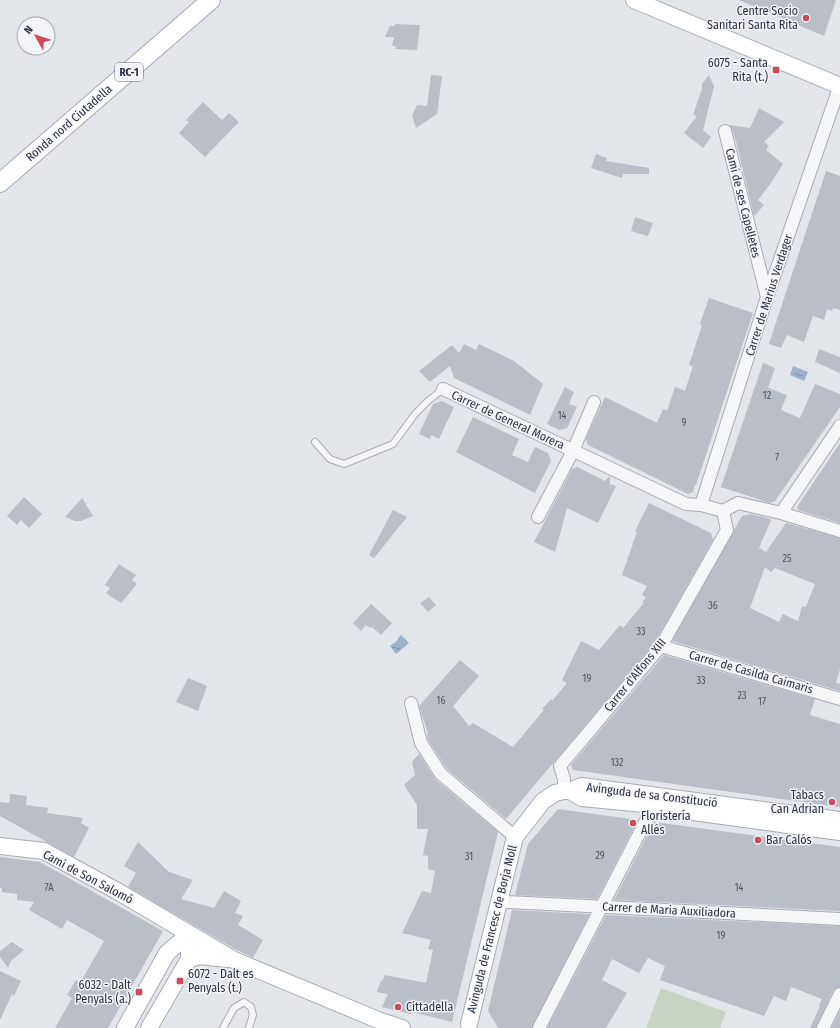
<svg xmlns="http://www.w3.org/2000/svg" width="840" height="1028" viewBox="0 0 840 1028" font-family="'Fira Sans Condensed',sans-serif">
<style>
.park{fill:#c7d4c4}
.water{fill:url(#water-ripples)}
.building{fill:#b9bec7;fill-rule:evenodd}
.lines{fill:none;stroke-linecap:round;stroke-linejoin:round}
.lane-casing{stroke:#a7acb4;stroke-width:8}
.street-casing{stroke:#a7acb4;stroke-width:14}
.secondary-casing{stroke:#a7acb4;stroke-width:18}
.primary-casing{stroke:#a2a9b6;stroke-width:20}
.lane{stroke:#f5f6f8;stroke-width:6}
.street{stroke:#f5f6f8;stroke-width:12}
.secondary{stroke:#fff;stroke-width:16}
.primary{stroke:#fff;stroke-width:18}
.poi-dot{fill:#cb4b5a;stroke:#f2f4f8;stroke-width:1.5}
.labels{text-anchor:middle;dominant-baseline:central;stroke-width:3;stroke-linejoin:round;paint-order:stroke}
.number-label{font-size:10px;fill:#4e5563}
.shield{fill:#f2f4f8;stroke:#676c79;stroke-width:1}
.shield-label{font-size:11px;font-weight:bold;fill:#2b3242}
.poi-label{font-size:12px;fill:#2b3242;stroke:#f2f4f8;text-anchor:end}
.street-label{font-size:12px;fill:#2b3242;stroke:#f2f4f8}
</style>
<defs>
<pattern id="water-ripples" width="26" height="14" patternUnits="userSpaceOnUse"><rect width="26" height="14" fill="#9eb2c9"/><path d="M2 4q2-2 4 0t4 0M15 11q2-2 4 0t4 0" fill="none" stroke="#8191a5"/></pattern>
</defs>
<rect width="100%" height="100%" fill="#e2e5ea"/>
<!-- park -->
<path class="park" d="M661,988l65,24 -6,16h-74z"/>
<!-- water -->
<path class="water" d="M793,366l15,6 -4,9 -14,-6z
M401,635l8,8 -13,11 -6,-8 8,-6v-2z"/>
<!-- building -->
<path class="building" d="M739,0h97l-12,36z
M395,24l25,1 -3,25 -22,-1 1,-3h-4l2,-9h-9l5,-11h4z
M431,75l11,1 -5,38 -21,14 -4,-12 5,-11 10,1z
M709,75l5,11 -11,44 8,7 -8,11 -19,-15 13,-17 -4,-1 9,-26v-5z
M203,102l19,18 7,-7 10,9 -34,35 -26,-24 10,-11 -3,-2z
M759,108l25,14 -20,20 5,4 -3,4 17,14 -12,19 -13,17 6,5 -10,11 -18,-75 -4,-12 -3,-4 21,3z
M596,154l11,4 -1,3 43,7v6h-26l-1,4 -31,-10z
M826,171l14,5v134l-7,-2 -1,3 -5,-2 -3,11 -11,-4 -9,26 -17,-7 -6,13 -12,-4z
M635,217l18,6 -5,13 -17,-5z
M709,298l44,15 -57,172h-1l-2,7 -5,2 -100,-49 -2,-6 19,-42 52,26 6,-14 4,2 8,-24 10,4 8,-25 -4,-1 13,-40 -2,-1z
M464,344l12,6 3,-6 35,17 29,23 -13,31 -76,-37 -4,-12 -20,16 -11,-11 33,-26 7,8z
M819,349l21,8v16l-25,-11z
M763,363l12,5 -7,20 19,7 -6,15 19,8 15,-34 25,10v13l-65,94 -5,2 -49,-16z
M565,387l9,5 -5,12 8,3 -10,21 -8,2 -12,-6z
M442,401l12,6 -15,32 -8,-4 -1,4 -11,-5 14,-30z
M473,417l46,22 -7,16 16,7 7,-15 13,6 3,8 -16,32 -79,-41z
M840,443v80l-42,-13 -1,-3z
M577,467l28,14 5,-5v8l6,2 -18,37 -31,-15 -12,44 -21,-10 38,-73z
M24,497l18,17 -13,14 -8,-8 -4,5 -10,-9z
M82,498l11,18 -12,5h-6l-10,-4z
M649,503l62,30 2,7 -58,102 -149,177 -59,-50 -19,-29 -1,-5 1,-2 -9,-27 41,-46 19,16 -26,30 16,20 4,-3 40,24 31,-37 -2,-1 9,-10 1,2 15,-18 -5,-3 19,-39 18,9 21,-25 3,3 21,-25 -2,-1 4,-5 -4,-2 5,-9 -25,-11 15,-43 -2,-1z
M393,510l14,7 -33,41 -5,-3z
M751,514l16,4 4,2 -12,28 7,4 20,-29 54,15v131l-4,14 4,1v7l-168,-50 70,-125zM765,567l6,5 4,-4 40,16 -9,23 -4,-1 -4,15 -15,-7 -4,8 -29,-14z
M119,564l17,11 -4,5 5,4 -16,19 -15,-10 4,-5 -5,-3z
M429,597l7,8 -8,7 -8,-9z
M371,604l21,19 -11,12 -9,-8 -2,1 -4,-3 -5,6 -8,-8z
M664,655l151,44 -5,16 30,9v83l-267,-37 -2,-5z
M188,678l19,8 -9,25 -22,-9z
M419,754l17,26 62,52 -46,190 -40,-10 -1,2 -29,-7 6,-13 -11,-2 4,-12 1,1 3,-6 41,8 7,-33 -5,-1 3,-9 -29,-7 20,-42 9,2 4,-22 -7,-2v-13l-5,-1 5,-26h-11v-24l-13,-20 11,-10 -3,-13z
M10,794l17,2 -1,9 22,3 -1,5 36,5 -2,5 8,5 -15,29 -74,-41v-14l9,1z
M558,809l80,11 -41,79 -82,-4 13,-51z
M654,822l186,25v64l-226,-11z
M138,842l31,30 24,8 -12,19 33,9 10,-17 17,10 -6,12 8,3 -5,9 25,15 -10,18 -20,-10 -105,-61 8,-14 -12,-7z
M0,857l40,5 123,69 -55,97h-53l17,-30 -5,-3 9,-15 4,3 24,-42 -37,-21 -5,9 -33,-19 5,-8 -17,-2v-6l-15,-2v-4h-2z
M512,910l78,4 -58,114h-34l-10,-17z
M606,915l234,11v61l-4,1 -3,3 -17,37h-6l10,-22 -1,-1 3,-6 -31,-12 -5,14 -12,-5 -10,20 -104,-36 5,-14 -17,-8 -9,15 -27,-14 -10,21 25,13 -21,35h-59z
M12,942l12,8 -13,11 -3,7 -8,-11v-6z
M0,971l21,10 -7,15 -2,-2 -12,26z
M840,1011v17h-9z"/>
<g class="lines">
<defs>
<path id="lane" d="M315,442l15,17 14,5 49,-20 22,-30 13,-13 15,-12
M223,1028l11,-20 10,-6 7,5 2,8 -4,13"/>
<path id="street" d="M725,131l42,166
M443,389l243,115 15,1 22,6 15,-8 43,10 59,18
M701,505l66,-208 73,-212
M781,513l59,-87
M538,517l35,-66 21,-49
M661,646l179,53
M411,703l10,40 20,31 74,63
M564,791v-12l-4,-13 101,-120 66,-116 -4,-19
M500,899l8,3 332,17
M539,1028l115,-223 2,-3h3
M823,1028l17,-34"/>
<path id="secondary" d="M634,0l206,86
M570,791l12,-5 258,34
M0,846l44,5 73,40 117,69 144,60 24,8
M189,959l11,-3 27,3
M469,1024l46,-187 28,-36 12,-8 9,-2h6l12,7 72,7 39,7 147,20
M125,1028l42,-75 22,-19
M149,1028l40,-69v-25"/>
<path id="primary" d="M0,183l211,-183"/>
</defs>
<!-- lane casing -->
<use href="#lane" class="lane-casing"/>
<!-- street casing -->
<use href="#street" class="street-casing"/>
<!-- secondary casing -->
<use href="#secondary" class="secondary-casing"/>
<!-- primary casing -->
<use href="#primary" class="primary-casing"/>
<!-- lane -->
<use href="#lane" class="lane"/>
<!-- street -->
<use href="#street" class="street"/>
<!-- secondary -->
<use href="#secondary" class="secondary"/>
<!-- primary -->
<use href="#primary" class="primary"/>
</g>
<!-- markers -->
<g class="poi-dot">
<circle cx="806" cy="18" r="4"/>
<rect x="772" y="66" width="8" height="8" rx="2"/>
<circle cx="832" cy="802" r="4"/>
<circle cx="633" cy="823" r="4"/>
<circle cx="758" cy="840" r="4"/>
<rect x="176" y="977" width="8" height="8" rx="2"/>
<rect x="135" y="988" width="8" height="8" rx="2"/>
<circle cx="398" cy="1007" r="4"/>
</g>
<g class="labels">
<!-- number labels -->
<g class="number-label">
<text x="767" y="396">12</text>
<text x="562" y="416">14</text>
<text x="684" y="423">9</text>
<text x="777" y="458">7</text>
<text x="787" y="559">25</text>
<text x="713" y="606">36</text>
<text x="641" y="632">33</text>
<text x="587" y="679">19</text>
<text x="701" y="681">33</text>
<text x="742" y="696">23</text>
<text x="441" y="701">16</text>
<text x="762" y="702">17</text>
<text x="617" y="763">132</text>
<text x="600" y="856">29</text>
<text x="469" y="857">31</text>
<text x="49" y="888">7A</text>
<text x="739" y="888">14</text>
<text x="721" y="936">19</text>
</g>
<!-- shield labels -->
<rect class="shield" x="115" y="63" width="28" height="18" rx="3"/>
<g class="shield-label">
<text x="129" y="72">RC-1</text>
</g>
<!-- poi labels -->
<g class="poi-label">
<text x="798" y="11">Centre Socio<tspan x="798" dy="14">Sanitari Santa Rita</tspan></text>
<text x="768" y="63">6075 - Santa<tspan x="768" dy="14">Rita (t.)</tspan></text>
<text x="824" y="795">Tabacs<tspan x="824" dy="14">Can Adrian</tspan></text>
<text x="641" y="816" text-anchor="start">Floristería<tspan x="641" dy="14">Allés</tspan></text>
<text x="766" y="840" text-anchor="start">Bar Calós</text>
<text x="188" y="974" text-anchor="start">6072 - Dalt es<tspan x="188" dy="14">Penyals (t.)</tspan></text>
<text x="131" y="985">6032 - Dalt<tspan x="131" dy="14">Penyals (a.)</tspan></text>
<text x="406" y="1007" text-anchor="start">Cittadella</text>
</g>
<!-- street labels -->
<g class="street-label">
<text transform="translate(69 123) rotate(-41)">Ronda nord Ciutadella</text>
<text transform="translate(743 203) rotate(76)">Camí de ses Capelletes</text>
<text transform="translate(769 295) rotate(-72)">Carrer de Marius Verdager</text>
<text transform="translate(508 420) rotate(25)">Carrer de General Morera</text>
<text transform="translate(751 672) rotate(16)">Carrer de Casilda Caimaris</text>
<text transform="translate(635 675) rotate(-51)">Carrer d'Alfons XIII</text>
<text transform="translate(652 795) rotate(7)">Avinguda de sa Constitució</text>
<text transform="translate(88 877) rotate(28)">Camí de Son Salomó</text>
<text transform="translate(669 910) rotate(3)">Carrer de Maria Auxiliadora</text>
<text transform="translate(492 929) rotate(-76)">Avinguda de Francesc de Borja Moll</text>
</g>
</g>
<!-- north arrow -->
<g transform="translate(36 36) rotate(309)"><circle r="19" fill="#f2f4f8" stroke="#a2a6af"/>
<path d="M0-3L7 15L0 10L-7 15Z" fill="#cb4b5a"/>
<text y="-6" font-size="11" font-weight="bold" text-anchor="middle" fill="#2b3242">N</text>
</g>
</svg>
